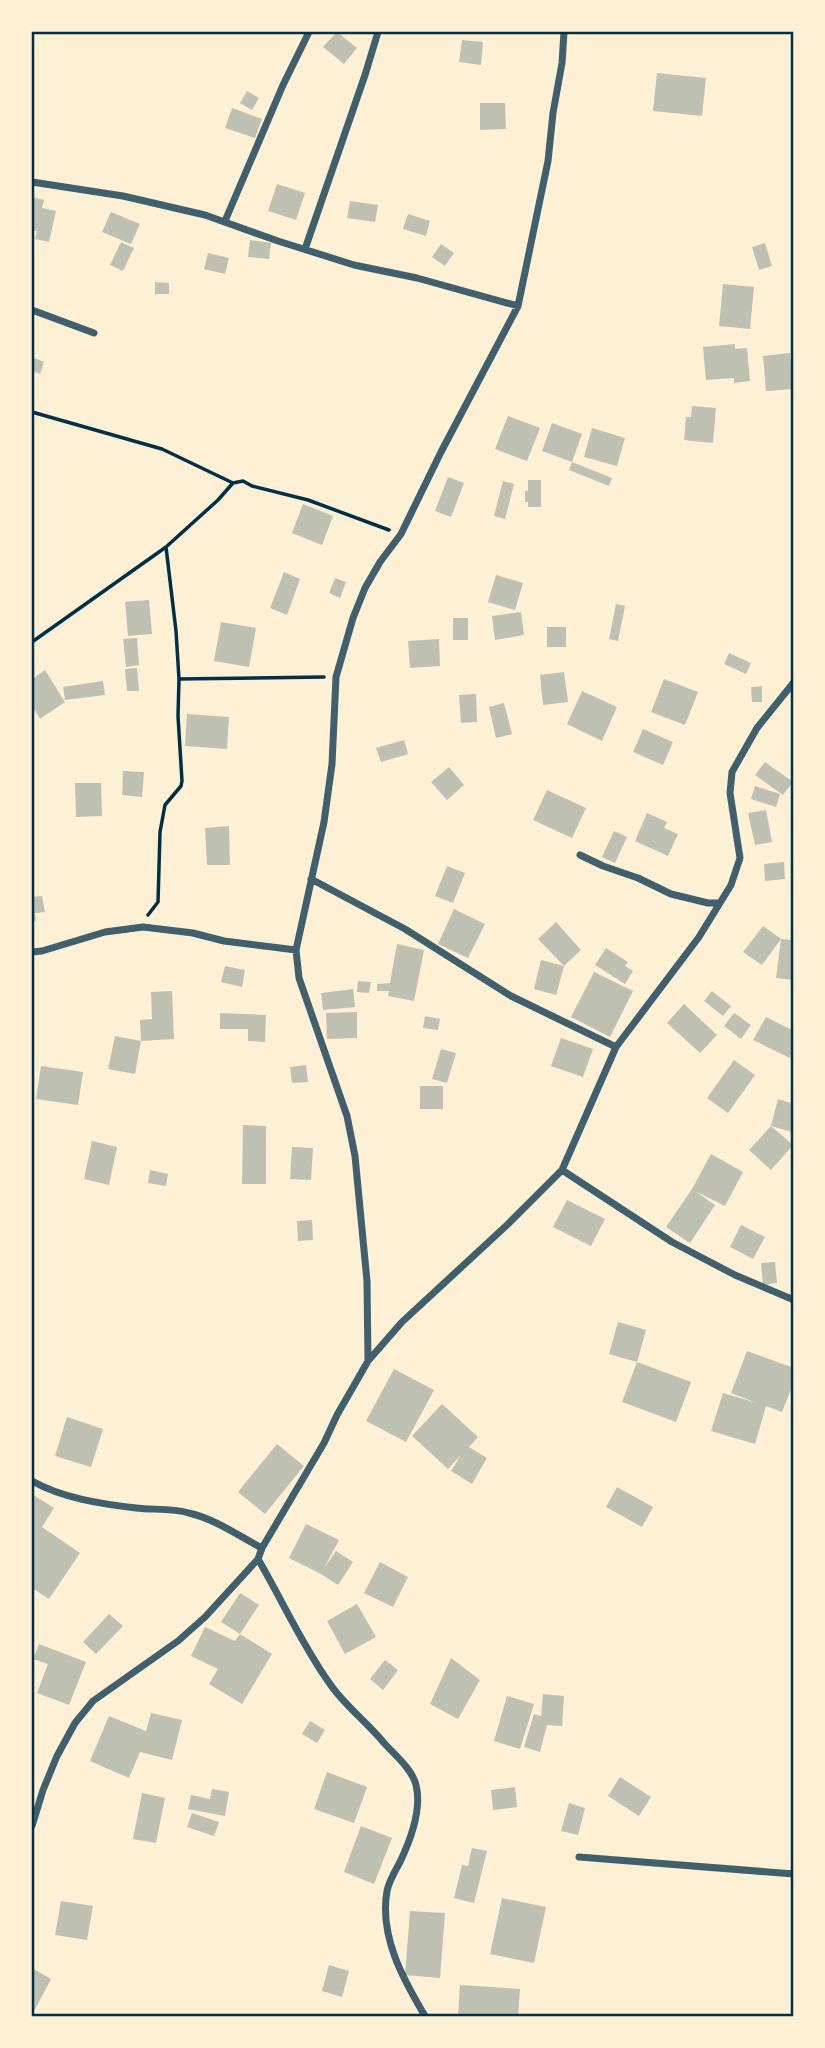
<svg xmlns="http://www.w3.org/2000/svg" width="825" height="2048" viewBox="0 0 825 2048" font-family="'Fira Sans Condensed',sans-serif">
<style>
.building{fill:#bec0b2}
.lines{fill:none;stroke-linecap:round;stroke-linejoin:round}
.path{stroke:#003049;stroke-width:3.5}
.minor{stroke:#3f606c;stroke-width:7}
.neatline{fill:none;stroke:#003049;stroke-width:2.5}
</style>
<rect width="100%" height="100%" fill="#fdf0d5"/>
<!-- building -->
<path class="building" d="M337,32l20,16 -13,16 -21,-17z
M462,40l21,2 -2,23 -22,-3z
M657,73l49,5 -4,38 -49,-5z
M247,91l12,7 -7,12 -12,-7z
M480,103h25l1,26 -26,1z
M232,108l30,11 -7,19 -30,-10z
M277,184l28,9 -9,27 -28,-9z
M32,197l12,3 -2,8 14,3 -7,31 -14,-3 2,-8 -5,-1z
M350,201l28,4 -3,17 -28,-4z
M111,212l29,12 -9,20 -29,-12z
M408,214l22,7 -4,15 -23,-7z
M250,240l21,3 -2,16 -21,-2z
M121,242l13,6 -11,23 -13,-6z
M765,243l7,23 -13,4 -7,-23z
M441,244l13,9 -9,13 -13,-9z
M208,253l21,5 -4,16 -21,-5z
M155,282l14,1v11h-14z
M723,284l31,3 -4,42 -31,-3z
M735,344v5l12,-1 3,33 -16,2v-5l-28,2 -3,-33z
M790,353l3,36 -27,2 -3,-35z
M32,357l12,5 -4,12 -8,-3z
M692,406l24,2 -3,35 -29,-3 2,-23h5z
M508,416l32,12 -13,33 -32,-12z
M552,423l30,11 -10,28 -30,-11z
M592,428l33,10 -8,28 -33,-9z
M572,462l40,16 -3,8 -40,-16z
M448,477l16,6 -13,34 -16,-6z
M528,480h13v27h-13v-5h-3v-11h3z
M503,481l11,3 -9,35 -11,-3z
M303,504l30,12 -11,29 -30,-12z
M284,572l16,7 -13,36 -17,-7z
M496,575l27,8 -8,27 -27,-8z
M335,578l11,4 -6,16 -11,-5z
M149,600l3,34 -24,2 -3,-34z
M616,604l9,2 -7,35 -9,-2z
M521,612l3,23 -29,5 -3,-24z
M453,618h15v22h-15z
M221,622l35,6 -7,39 -35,-6z
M547,627h19v20h-19z
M137,638l2,27 -13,2 -3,-28z
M439,639l1,27 -30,2 -2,-27z
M729,653l22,10 -5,11 -22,-10z
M137,668l2,23h-12l-2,-22z
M45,670l20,32 -25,17 -8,-14v-26z
M564,672l4,30 -25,3 -3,-30z
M664,679l34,13 -13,33 -34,-13z
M103,681l2,14 -40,5 -2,-13z
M762,686v16h-10l-1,-15z
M582,691l35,16 -15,34 -35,-17z
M476,694l1,28 -16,1 -2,-28z
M504,703l8,31 -16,4 -7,-31z
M187,714l42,3 -2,32 -42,-3z
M643,729l30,13 -10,23 -30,-13z
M404,740l4,14 -27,8 -5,-14z
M765,762l28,20 -10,13 -28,-20z
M449,767l15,18 -17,15 -16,-18z
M123,771l21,1 -2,25 -20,-2z
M75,783h26l1,33 -26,1z
M755,786l25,8 -4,13 -25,-8z
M547,790l39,18 -14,30 -39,-18z
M766,810l6,32 -17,3 -7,-32z
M647,813l20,9 -3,6 14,6 -10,22 -33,-15z
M229,826l1,39h-23l-2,-37z
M614,831l13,6 -12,26 -13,-6z
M784,862l1,17 -20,2 -1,-17z
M447,866l18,7 -12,30 -18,-7z
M42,896l3,16 -10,1 1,8h-4v-24z
M454,909l31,15 -17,34 -30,-14z
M556,922l25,28 -17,16 -26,-27z
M763,926l18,13 -19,26 -19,-13z
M781,939l13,1v40l-18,-2z
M397,944l27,6 -10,51 -26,-5 1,-5h-12v-7l13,-1z
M606,948l22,14 -3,4 8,5 -8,13 -30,-19z
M541,960l23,6 -8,29 -22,-6z
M225,966l20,4 -3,17 -21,-5z
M594,972l39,19 -23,46 -39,-20z
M358,981l13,1 -2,11 -12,-1z
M353,989l2,18 -32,3 -2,-17z
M172,991l2,48 -33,2 -6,33 -27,-5 7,-33 26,5 -1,-21 12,-1 -1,-27z
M712,991l19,15 -8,10 -19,-15z
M684,1004l33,31 -17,18 -33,-30z
M357,1012v26l-30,1 -1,-26z
M220,1013l46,2 -1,27 -17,-1v-12h-28z
M734,1013l17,12 -10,14 -17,-13z
M425,1016l15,3 -2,11 -15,-2z
M766,1017l28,14v20l-4,7 -37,-18z
M561,1038l32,11 -10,28 -32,-11z
M441,1049l15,4 -9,30 -15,-4z
M734,1060l21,15 -27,38 -21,-15z
M306,1065l2,17 -16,1 -2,-16z
M41,1066l42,6 -5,33 -42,-6z
M420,1086h23v23h-23z
M778,1099l16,5 -2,28 -21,-6z
M243,1125l23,1v58h-24z
M771,1126l22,19 -22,25 -22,-20z
M92,1141l25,6 -8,38 -25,-6z
M292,1147l21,1 -2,32 -21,-1z
M711,1154l32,18 -18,34 -30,-15 20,14 -25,38 -24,-16 26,-38z
M150,1170l18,4 -2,12 -18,-3z
M567,1200l38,19 -14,27 -38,-19z
M312,1220l1,20 -15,1 -1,-20z
M741,1225l24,12 -12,22 -23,-12z
M775,1262l2,21 -14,2 -2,-22z
M618,1322l28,8 -9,32 -28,-8z
M747,1351l47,17v14l-12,30 -16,-6 -11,38 -44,-13 12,-38 34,10 -26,-10z
M637,1362l54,20 -15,40 -54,-20z
M394,1369l40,21 -28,52 -40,-21z
M442,1404l36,33 -9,10 18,11 -15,26 -21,-13 10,-16 -13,14 -36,-33z
M67,1417l36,12 -12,38 -36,-11z
M277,1444l27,22 -39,48 -27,-22z
M617,1487l36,20 -11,20 -36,-20z
M32,1494l22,14 -12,19 38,26 -31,46 -17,-11v-46l2,-3 -2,-2z
M306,1524l33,16 -15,28 12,-17 17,11 -15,23 -17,-11 -32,-16z
M380,1562l28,15 -15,30 -29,-14z
M240,1593l19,12 -19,29 -19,-12z
M357,1604l19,33 -31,17 -18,-33z
M109,1614l14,12 -27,28 -13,-12z
M205,1627l30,14 5,-7 32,20 -30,50 -33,-20 9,-15 -27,-13z
M39,1644l47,18 -17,43 -32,-12 11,-29 -15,-5z
M451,1658l29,22 -22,39 -28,-15z
M385,1660l13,10 -15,20 -13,-11z
M543,1694l21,2 -2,30 -15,-1 -7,27 -16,-5 10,-33 7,2z
M507,1696l27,8 -14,45 -26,-8z
M151,1713l31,7 -10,40 -32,-8 -11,26 -39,-17 19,-45 37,15z
M310,1721l15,9 -8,13 -15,-9z
M327,1772l40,15 -13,36 -40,-14z
M620,1777l31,20 -12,19 -31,-20z
M515,1787l2,20 -24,3 -2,-20z
M212,1789l17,3 -4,24 -37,-7 3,-14 19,4z
M142,1793l23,5 -9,45 -23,-4z
M569,1803l16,5 -7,27 -17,-4z
M192,1813l27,9 -5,14 -27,-9z
M361,1826l31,12 -18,46 -30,-12z
M472,1848l15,3 -13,52 -20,-5 8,-33 6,1z
M502,1898l44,9 -12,56 -44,-9z
M61,1901l32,5 -6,34 -32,-5z
M410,1911l35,2 -5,65 -35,-3z
M329,1965l20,6 -7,26 -20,-6z
M32,1968l19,11 -19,36z
M460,1985l60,4 -2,27h-60z"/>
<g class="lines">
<!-- path -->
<path class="path" d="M32,412l130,37 71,34
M32,642l134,-95 52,-47 15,-17 10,-2 9,5 56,14 81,30
M179,679l145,-2
M148,915l10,-13 2,-70 5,-27 16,-19 1,-5 -4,-65 1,-37 -3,-48 -10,-84"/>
<!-- minor -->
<path class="minor" d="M32,182l91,14 82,19 73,26 76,24 63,13 101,28
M225,221l58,-136 26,-53
M305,249l60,-174 13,-43
M32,310l62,23
M580,855l23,11 35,12 33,16 37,9h11
M311,879l94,50 106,67 105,51
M32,952l10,-1 63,-19 38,-5 50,6 31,8 72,9
M562,1170l110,72 63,33 59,25
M368,1361l-1,-80 -12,-125 -8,-40 -48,-138 -3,-28 28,-128 8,-58 4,-87 17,-59 12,-30 15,-26 21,-28 40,-82 77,-146 30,-145 5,-48 9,-50 2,-31
M32,1481c30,17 69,23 104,27 17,2 36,0 53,5 26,6 50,23 73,35
M258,1559c24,41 44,86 72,125 15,22 37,38 54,59 11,12 28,26 32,42 6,24 -6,56 -16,77 -5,9 -11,19 -13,29 -8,45 16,88 38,125
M32,1826l11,-36 14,-34 18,-33 18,-22 85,-60 27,-24 53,-58 4,-11 62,-105 13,-28 31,-54 34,-39 105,-97 55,-55 54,-123 83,-110 32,-52 9,-27 -10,-65 2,-21 25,-44 37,-46
M579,1857l215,17"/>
</g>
<!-- border -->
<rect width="825" height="2048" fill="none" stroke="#fdf0d5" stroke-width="66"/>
<rect x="33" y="33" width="759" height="1982" class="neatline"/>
</svg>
